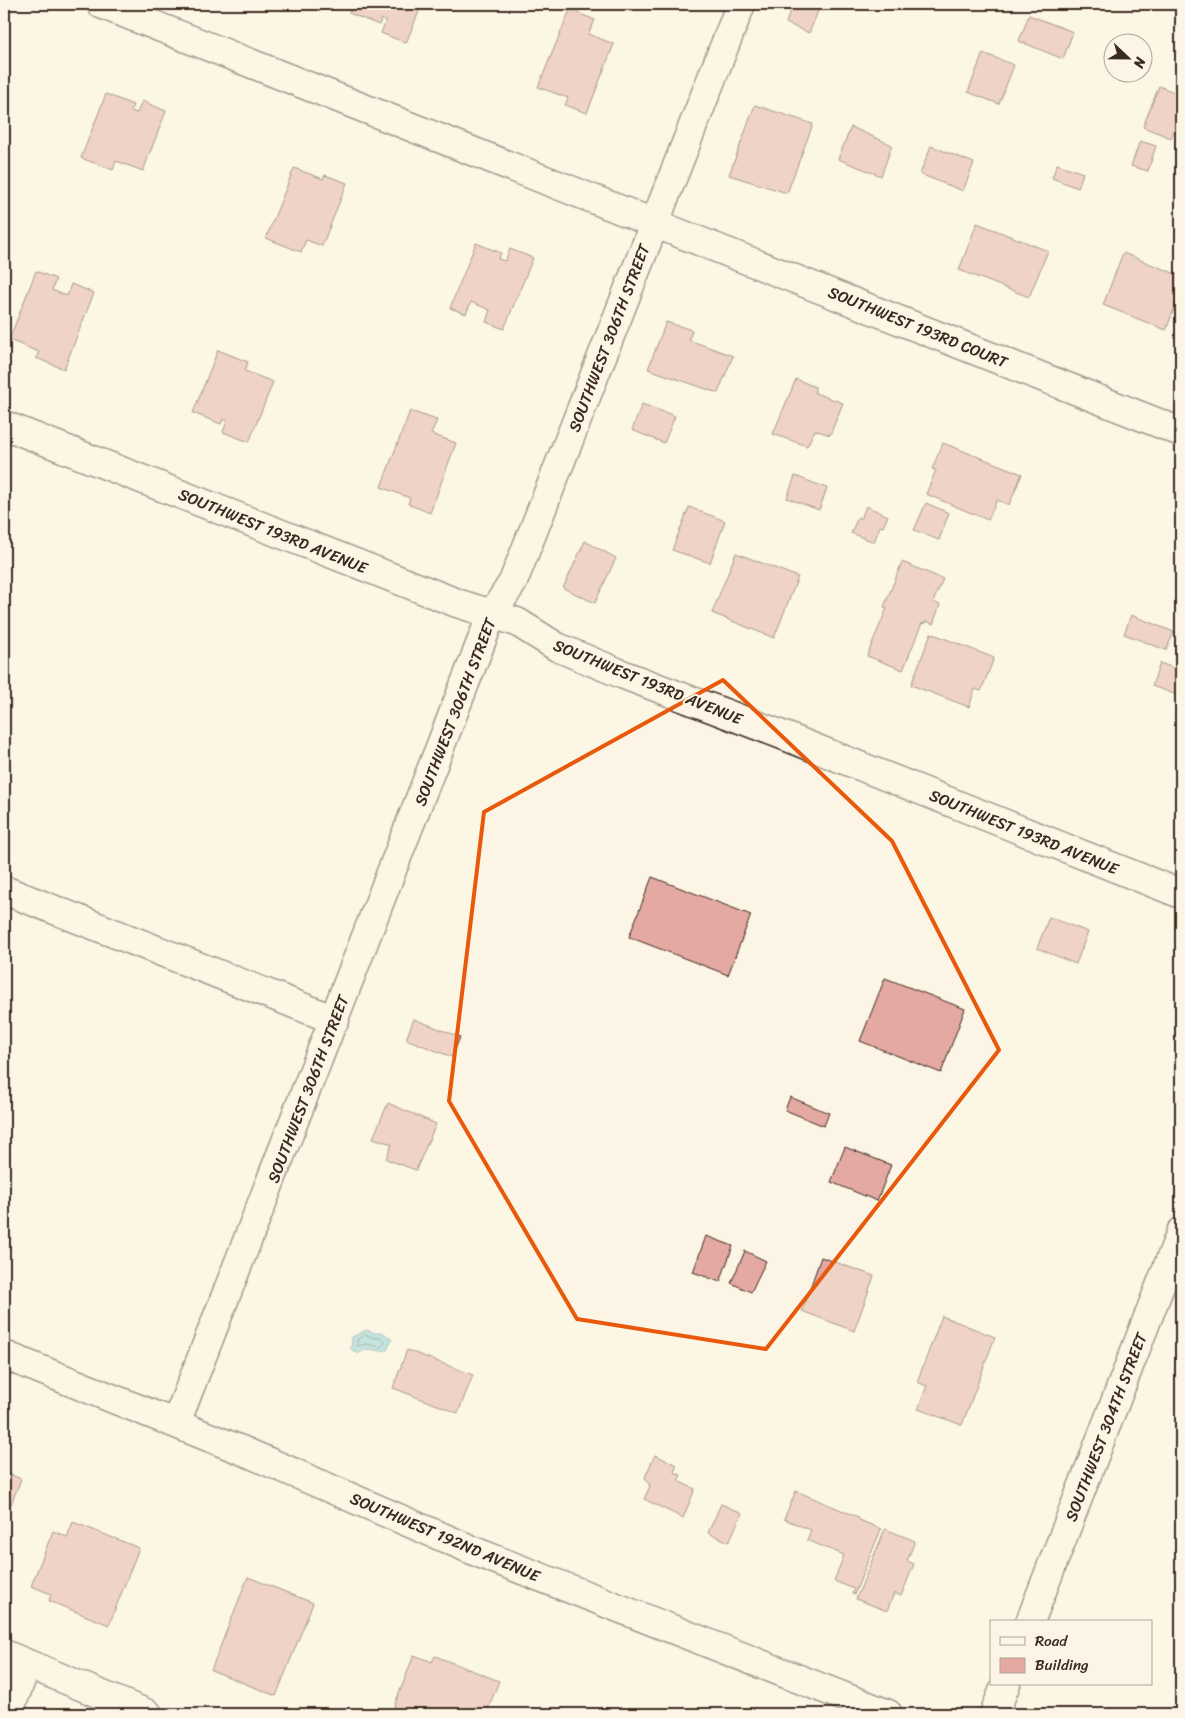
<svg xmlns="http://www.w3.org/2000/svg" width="1185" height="1718" viewBox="0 0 1185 1718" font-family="Sriracha,sans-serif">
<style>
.water{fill:#7eced9;stroke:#638c8e}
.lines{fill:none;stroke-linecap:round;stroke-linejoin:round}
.shore{stroke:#566c69;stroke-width:1}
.building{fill:#e3a9a2;stroke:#3b2a1e}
.minor-casing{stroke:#3b2a1e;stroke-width:31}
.minor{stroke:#fcf5e5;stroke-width:28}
.marked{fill:none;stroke:#e8590c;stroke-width:4;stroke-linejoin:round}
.labels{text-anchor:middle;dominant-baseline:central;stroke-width:4;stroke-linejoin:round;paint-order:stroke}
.street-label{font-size:16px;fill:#3b2a1e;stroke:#fcf5e5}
</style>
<rect width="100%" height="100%" fill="#fcf5e5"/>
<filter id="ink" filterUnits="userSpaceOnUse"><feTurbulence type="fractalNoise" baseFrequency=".02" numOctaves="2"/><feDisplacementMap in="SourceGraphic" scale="10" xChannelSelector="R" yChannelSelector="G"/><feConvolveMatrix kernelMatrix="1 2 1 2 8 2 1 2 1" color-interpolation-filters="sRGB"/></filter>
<g filter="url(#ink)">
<!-- water -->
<path class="water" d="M367,1330l8,3h9l8,7 -5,10c-13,4 -15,-6 -29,4l-7,-5 1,-12z"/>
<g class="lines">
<!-- shore -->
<path class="shore" d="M366,1335l8,3h8l3,5 -4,4 -15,-3 -9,2v-6z"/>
</g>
<!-- building -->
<path class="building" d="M353,4h69l-16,39 -25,-10 5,-12 -5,-2 -2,6 -30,-12z
M793,4h28l-12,29 -23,-10z
M570,10l25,10 -7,14 26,10 -27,69 -22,-8 3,-7 -30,-11z
M1029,15l44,17 -10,27 -44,-18z
M983,53l31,12 -15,39 -31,-12z
M1159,86l22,9v17l-10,26 -28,-11z
M106,94l27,11 -2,6 6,2 5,-12 24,10 -23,60 -27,-10 -3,9 -32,-12z
M755,105l58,19 -26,69 -58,-18z
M851,127l41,18 -11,31 -43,-17z
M1140,141l16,5 -8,25 -17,-5z
M931,146l43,17 -11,28 -43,-17z
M1057,164l26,9 -5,15 -26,-10z
M294,168l29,11 2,-4 22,8 -25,63 -16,-6 -5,12 -35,-14z
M977,223l71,28 -19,46 -70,-27z
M476,243l25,10 -3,6 7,2 5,-12 23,9 -29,71 -18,-7 4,-12 -19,-8 -5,12 -16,-6z
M1123,253l58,23v15l-15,39 -63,-25z
M36,271l20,8 -4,11 15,6 4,-12 23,9 -30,76 -28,-11 3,-6 -30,-12z
M666,322l26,8 -3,10 44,16 -15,37 -70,-24z
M218,350l30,12 -3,9 28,11 -24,60 -26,-10 4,-11 -4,-2 -2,5 -28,-11z
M796,379l19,8v6l28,10 -13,32 -15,-5 -8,16 -34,-12z
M642,404l33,12 -11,27 -32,-13z
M410,411l27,9 -6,14 25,9 -26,70 -22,-9 2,-6 -29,-11z
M943,443l79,31 -13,31 -12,-5 -9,20 -62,-26 10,-24 -4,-1z
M795,476l32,12 -8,22 -32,-12z
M926,503l23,10 -10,27 -25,-10z
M866,506l22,10 -5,11 -3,-1 -6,16 -23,-9 7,-16 3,2z
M689,507l36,14 -15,42 -38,-13z
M585,541l31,17 -21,45 -32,-15z
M736,553l62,24 -24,61 -62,-25z
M902,562l41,17 -10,23 7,3 -7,19 -7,-3 -2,3 -2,-1 -19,47 -36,-14 20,-48 -3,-1z
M1131,615l43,17 -8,18 -42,-16z
M931,633l63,25 -13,33 -6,-2 -6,18 -58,-22z
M1160,663l21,8v12l-4,12 -25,-9z
M652,877l99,38 -23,60 -99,-38z
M1049,917l39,15 -12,32 -39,-16z
M885,978l80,31 -24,64 -81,-32z
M414,1019l46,18 -8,20 -46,-18z
M790,1097l39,16 -5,13 -39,-16z
M388,1103l48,21 -20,46 -30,-11 6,-15 -19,-6z
M845,1147l46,18 -14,36 -46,-19z
M706,1236l27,10 -13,36 -27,-10z
M745,1251l21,10 -15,31 -20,-9z
M821,1257l53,19 -20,55 -52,-20z
M942,1316l53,21 -33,88 -44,-16 9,-23 -10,-4z
M407,1350l66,25 -15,38 -65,-25z
M655,1455l22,10 -3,7 7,3 -3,6 17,8 -12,29 -39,-19 6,-13 -5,-9z
M4,1472l17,7 -17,43z
M796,1491l62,26 1,3 22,9 -27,66 -2,-1 2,-5 -20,-8 10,-26 -37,-15 4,-10 -27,-11z
M721,1504l21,9 -13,29 -21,-9z
M73,1522l66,26 -30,77 -60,-24 2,-7 -20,-8 22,-55 14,6z
M885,1529l30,12 -8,20 7,3 -13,32 -7,-3 -7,18 -31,-12z
M248,1577l65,26 -37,93 -65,-26z
M414,1655l18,7 3,-6 64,25 -13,33h-95z"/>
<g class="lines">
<defs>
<path id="minor" d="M101,4l1080,428
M4,425l453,178 60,19 40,25 67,28 153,58 404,161
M4,890l331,130
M4,1355l242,97 233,101 409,161
M176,1423l316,-809 21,-32 228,-578
M1030,1622l151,-390
M4,1654l144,60
M8,1714l19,-50
M994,1714l12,-30"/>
</defs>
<!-- minor casing -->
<use href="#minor" class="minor-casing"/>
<!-- minor -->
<use href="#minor" class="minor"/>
</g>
</g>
<!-- marked area -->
<path d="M0 0H1185V1718H0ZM723,680l169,161 107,209 -233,299 -189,-30 -128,-218 35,-289z" fill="#fcf5e5" fill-opacity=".55" fill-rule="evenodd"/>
<path class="marked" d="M723,680l169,161 107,209 -233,299 -189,-30 -128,-218 35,-289z"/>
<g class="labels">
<!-- street labels -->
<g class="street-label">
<text transform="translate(918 327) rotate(22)">SOUTHWEST 193RD COURT</text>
<text transform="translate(609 338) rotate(-69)">SOUTHWEST 306TH STREET</text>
<text transform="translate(273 531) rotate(22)">SOUTHWEST 193RD AVENUE</text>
<text transform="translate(648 682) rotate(22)">SOUTHWEST 193RD AVENUE</text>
<text transform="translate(455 712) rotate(-69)">SOUTHWEST 306TH STREET</text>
<text transform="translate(1024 832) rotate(22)">SOUTHWEST 193RD AVENUE</text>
<text transform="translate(308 1089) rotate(-69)">SOUTHWEST 306TH STREET</text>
<text transform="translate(1106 1427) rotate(-69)">SOUTHWEST 304TH STREET</text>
<text transform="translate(445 1537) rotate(23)">SOUTHWEST 192ND AVENUE</text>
</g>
</g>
<!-- margin -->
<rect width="1185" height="1718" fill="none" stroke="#fcf5e5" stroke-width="20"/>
<rect x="10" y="10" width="1165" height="1698" fill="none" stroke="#3b2a1e" stroke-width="2" filter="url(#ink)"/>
<!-- legend -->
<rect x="990" y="1620" width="162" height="65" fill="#fcf5e5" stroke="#afa495"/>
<rect x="1000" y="1637" width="25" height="8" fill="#fcf5e5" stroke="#afa495"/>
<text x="1035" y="1646" font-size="15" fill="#3b2a1e">Road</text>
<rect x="1000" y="1658" width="25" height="15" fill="#e3a9a2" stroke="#afa495"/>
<text x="1035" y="1670" font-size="15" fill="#3b2a1e">Building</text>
<!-- north arrow -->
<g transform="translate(1128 58) rotate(112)"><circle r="24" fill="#fcf5e5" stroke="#afa495"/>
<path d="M0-4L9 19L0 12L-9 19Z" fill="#3b2a1e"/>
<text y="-8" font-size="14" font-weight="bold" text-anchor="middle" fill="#3b2a1e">N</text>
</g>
</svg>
